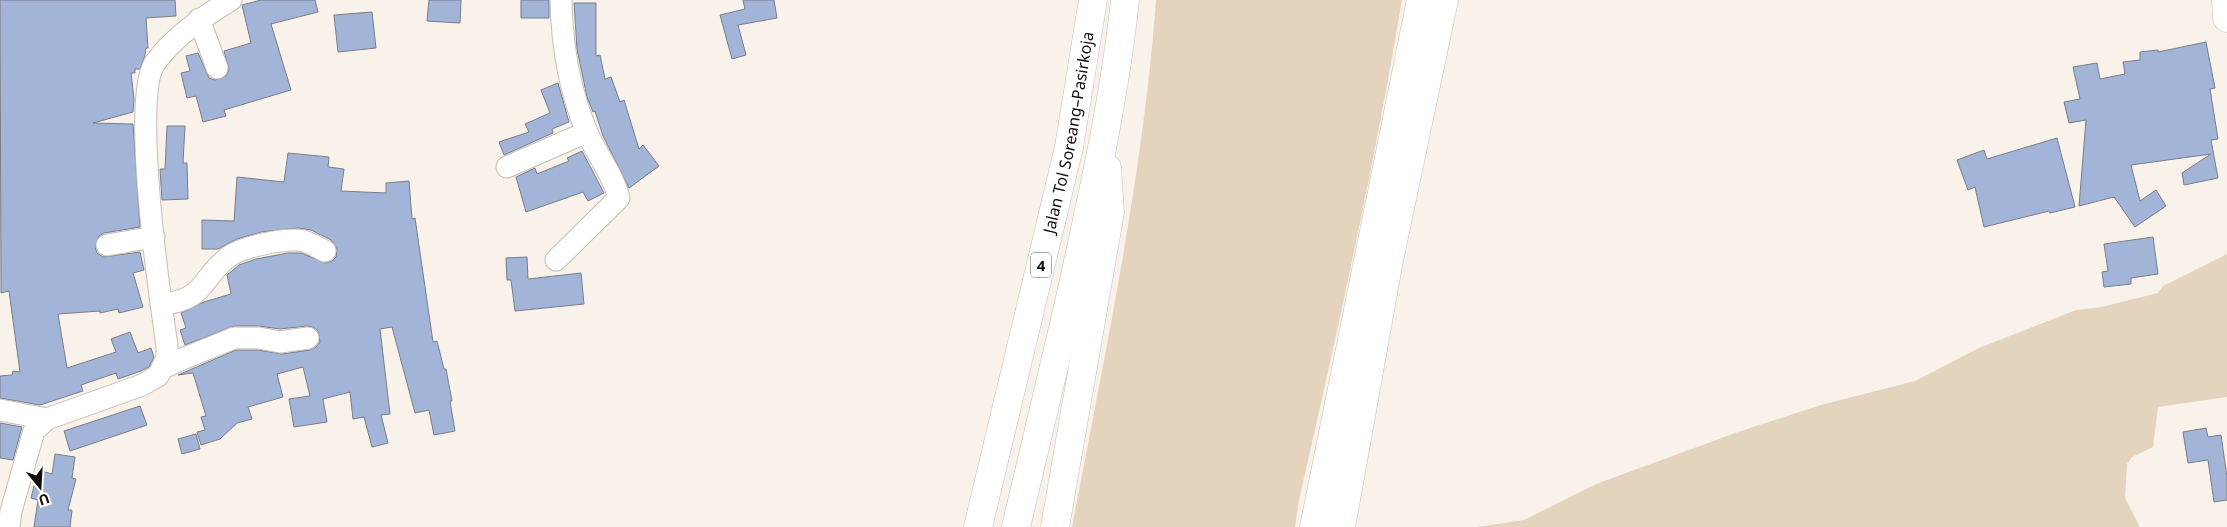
<svg xmlns="http://www.w3.org/2000/svg" width="2227" height="527" viewBox="0 0 2227 527" font-family="'Noto Sans',sans-serif">
<style>
.green{fill:#e4d4bd}
.building{fill:#a3b4d9;stroke:#7a7d85}
.lines{fill:none;stroke-linecap:round;stroke-linejoin:round}
.minor-casing{stroke:#c3beb6;stroke-width:23}
.highway-casing{stroke:#c3beb6;stroke-width:29}
.minor{stroke:#fff;stroke-width:21}
.highway{stroke:#fff;stroke-width:28}
.labels{text-anchor:middle;dominant-baseline:central;stroke-width:4.5;stroke-linejoin:round;paint-order:stroke}
.shield{fill:#fff;stroke:#565553;stroke-width:1}
.shield-label{font-size:15px;font-weight:bold;fill:#0e0c09}
.street-label{font-size:16px;fill:#0e0c09;stroke:#fff}
</style>
<rect width="100%" height="100%" fill="#f8f2ea"/>
<!-- green -->
<path class="green" d="M1156,0h246c-28,168 -65,334 -103,500l-4,27h-223c33,-174 71,-350 84,-527z
M2227,254v143l-69,10 -5,40 -21,10 -5,7 -2,34 15,29h-679h17l46,-7 72,-36 142,-52 83,-27 94,-24 64,-33 97,-38 25,-3 57,-14 5,-7z"/>
<!-- building -->
<path class="building" d="M0,0h175l1,16 -30,2 2,30h-2l-1,7 -5,14h-5v4h-4l3,26 -1,13 -40,11 40,1 7,103 -36,6 -5,3 -4,11 2,6 6,4 37,-5 4,18 -11,3 10,34 -24,6 -1,-4 -18,4v-2l-42,3 9,54 49,-16 -5,-13 19,-7 8,21 13,-5 3,9 -5,10 -8,4 -23,8 -2,-6 -35,12 2,6 -43,14 -40,-7v-22l12,-1 1,-4 7,1 -11,-81 -8,2z
M261,0h54l3,12 -47,12 20,66 -67,20 2,6 -23,6 -7,-26 -9,2 -6,-25 9,-2 -4,-15 12,-3 11,25 6,2 11,-4 3,-6 -5,-19 27,-8 -9,-38z
M429,0h32l-1,23 -33,-2z
M521,0h28v18h-28z
M743,0h31l3,18 -39,7 8,30 -14,4 -12,-44 25,-6z
M574,3h22v53l4,-1 5,24 6,-2 9,25 4,-2 15,49 4,-4 16,21 -30,22 -26,-52 -8,-25 -2,1 -6,-15 -10,-48z
M372,12l4,36 -38,4 -4,-37z
M2206,42l9,46 -5,1 8,50 -7,1 7,38 -34,7 -2,-12 29,-19 -80,11 9,36 16,-11 10,16 -31,21 -21,-30 -35,9 7,-86 -17,3 -5,-21 16,-3 -7,-32 24,-4 3,16 25,-5 -2,-12 17,-2v-8l18,-2v2z
M558,83l11,39 -17,7 1,4 -49,22 -5,-13 30,-10 -4,-8 25,-11 -9,-23z
M167,126h18l-2,37h4l1,36 -26,1 -2,-31h5z
M2057,138l18,69 -25,6 -1,-2 -65,16 -9,-40 -7,3 -11,-30 27,-10 3,9z
M582,151l22,42 -16,8 -5,-9 -57,20 -10,-35 19,-9 2,6 32,-13 -2,-3z
M288,153l41,4 -1,10 16,2 -3,22 45,2v-10l23,-2 3,38 3,-1 18,124 4,-1 7,28h2l6,32h-2l5,30 -21,4 -5,-25 -14,3 -23,-86 -12,2 10,85 -9,1 7,28 -16,4 -8,-30 -11,2 -3,-27 -27,7 4,23 -33,5 -5,-28 21,-3 -7,-29 -26,7 6,23 -35,10 4,12 -15,4 -17,16 -19,6 -4,-13 8,-2 -4,-13 5,-1 -13,-43 -15,2 58,-25h22l24,4 28,-4 6,-3 4,-5 -2,-11 -5,-4 -6,-1 -27,3 -21,-3h-25l-49,19 -5,-15 6,-2 -5,-15 23,-11 27,-8 -4,-19 12,-10 17,-6 32,-6h13l25,10 6,-2 4,-4 1,-8 -6,-9 -20,-10 -13,-2 -37,4 -24,7 -19,10h-16v-29l32,1 3,-44 47,5z
M2153,237l5,37 -27,4v6l-27,3 -2,-15 6,-1 -4,-27z
M527,257l1,22 53,-6 3,31 -69,7 -4,-31h-4l-1,-22z
M140,406l7,19 -77,26 -6,-20z
M0,423l22,4 -9,33 -13,-2z
M2206,428l2,9 13,-2 6,42v23l-13,2 -6,-42 -20,3 -5,-31z
M196,434l4,15 -18,5 -4,-15z
M55,454l20,3 -3,21 4,1 -8,31h4l-2,17h-36l4,-27 -7,-2 7,-28 14,4z"/>
<g class="lines">
<defs>
<path id="minor" d="M199,19l18,49
M507,167l80,-35
M107,245l47,-8
M556,260l63,-62c-6,-24 -23,-44 -32,-66 -18,-42 -25,-86 -26,-132
M161,305c46,-7 36,-22 66,-47 13,-11 60,-21 77,-17 7,2 14,7 21,10
M163,368l17,-8 54,-22h25l21,4 28,-4
M0,410l47,9
M9,527l2,-16 23,-80 13,-12 95,-34 16,-9 9,-18v-12c-7,-48 -36,-250 -12,-283 18,-26 49,-47 76,-63"/>
<g id="highway">
<path d="M2226,0l1,18"/>
<path id="s1" d="M978,527l91,-380 24,-147"/>
<path d="M1016,527c20,-83 40,-167 59,-251 20,-92 40,-182 50,-276"/>
<path d="M1055,527l55,-315 -3,-44"/>
<path d="M1314,527l107,-527"/>
<path d="M1341,527l48,-267 55,-260"/>
</g>
</defs>
<!-- minor casing -->
<use href="#minor" class="minor-casing"/>
<!-- highway casing -->
<use href="#highway" class="highway-casing"/>
<!-- minor -->
<use href="#minor" class="minor"/>
<!-- highway -->
<use href="#highway" class="highway"/>
</g>
<g class="labels">
<!-- shield labels -->
<rect class="shield" x="1031" y="252.5" width="20" height="25" rx="4"/>
<g class="shield-label">
<text x="1041" y="265">4</text>
</g>
<!-- street labels -->
<g class="street-label">
<text stroke="none"><textPath href="#s1" startOffset="405">Jalan Tol Soreang–Pasirkoja</textPath></text>
</g>
</g>
<!-- north arrow -->
<g transform="translate(40 487) rotate(162)" stroke="#ffffff" stroke-width="4" paint-order="stroke">
<path d="M0-4L9 19L0 12L-9 19Z" fill="#0e0c09"/>
<text y="-8" font-size="14" font-weight="bold" text-anchor="middle" fill="#0e0c09">U</text>
</g>
</svg>
